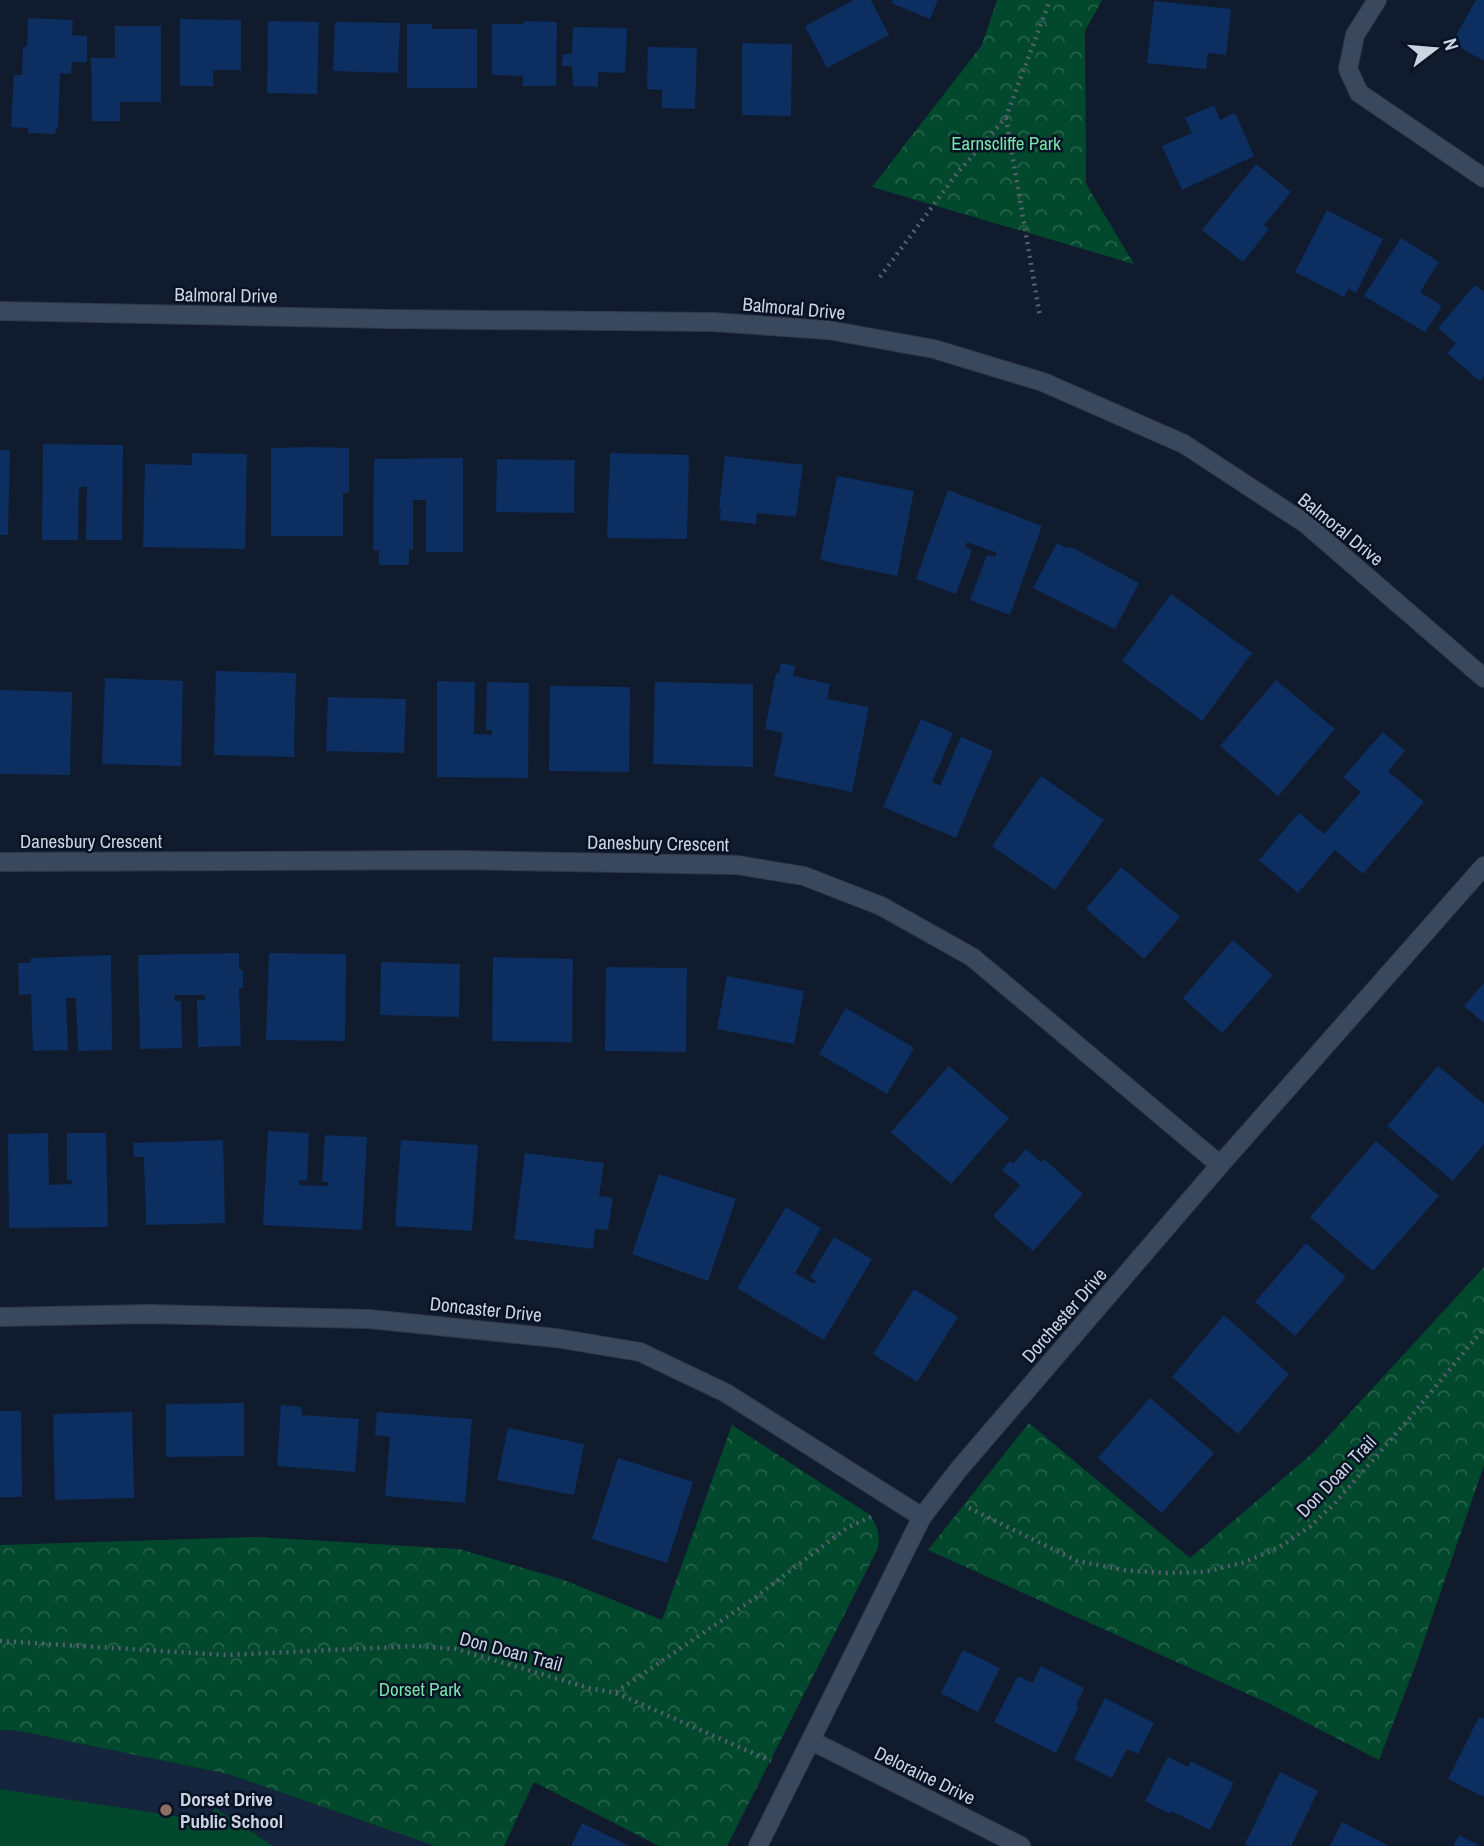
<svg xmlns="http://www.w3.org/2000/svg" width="1484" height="1846" viewBox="0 0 1484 1846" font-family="'Archivo Narrow',sans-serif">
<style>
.built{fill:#15253d}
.grass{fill:#02482c}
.park{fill:url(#park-crowns)}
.building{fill:#0d2e60}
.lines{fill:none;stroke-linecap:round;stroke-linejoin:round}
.minor-casing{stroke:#313746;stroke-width:20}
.tertiary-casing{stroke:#313746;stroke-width:20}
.path{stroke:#556070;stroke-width:4.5;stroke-dasharray:2 5;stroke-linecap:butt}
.minor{stroke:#3a485d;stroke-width:18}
.tertiary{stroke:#3a485d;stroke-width:18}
.education-dot{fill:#8d6e63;stroke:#071224;stroke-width:2.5}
.labels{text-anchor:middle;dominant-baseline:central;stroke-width:5;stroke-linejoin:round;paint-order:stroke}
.park-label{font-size:19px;fill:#79e3ab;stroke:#071224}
.street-label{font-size:19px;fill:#cbd3e0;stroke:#071224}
.poi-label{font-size:19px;font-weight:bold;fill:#cbd3e0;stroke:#071224;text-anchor:start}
</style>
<defs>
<pattern id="park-crowns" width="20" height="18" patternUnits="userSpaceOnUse" patternTransform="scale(1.75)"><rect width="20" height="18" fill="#02482c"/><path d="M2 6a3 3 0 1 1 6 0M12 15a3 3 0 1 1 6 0" fill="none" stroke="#26624a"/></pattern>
</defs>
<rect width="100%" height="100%" fill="#101c2e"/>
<!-- built -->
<path class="built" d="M0,1730l19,1 209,43 207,72h-435z"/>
<!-- grass -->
<path class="grass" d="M0,1789l207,32 8,-13 58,38h-273z"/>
<!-- park -->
<path class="park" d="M997,0h105l-17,31 1,153 48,80 -262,-77 110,-142z
M1484,1267v198l-68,199 -37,96 -109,-56 -342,-154 101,-127 161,135 124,-106z
M732,1425l138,90c8,12 11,21 7,35l-150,296h-68l-125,-64 -30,64h-69l-207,-72 -209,-43 -19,-1v-185l258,-8 201,12 105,31 98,40z"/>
<!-- building -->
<path class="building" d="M854,0h17l18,35 -62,33 -22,-42z
M893,0h45l-8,19 -39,-16z
M1476,0h8v61l-32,-18z
M1154,1l77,8 -5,46 -18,-2 -2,16 -59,-6z
M28,18l45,2 -1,15 15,1v26h-15l-1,12 -11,-1 -2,56h-2l-1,5 -27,-1v-5l-17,-1 3,-52h8l1,-28h4z
M180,19l61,1v50h-28v16h-33z
M268,21l51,1 -2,72 -50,-1z
M523,21l34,1 -1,64h-33v-10l-31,-1v-51h32z
M335,22l65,1 -2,50 -65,-2z
M407,24h25v5h45v59h-70z
M115,26h46v76h-41v19h-28l-1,-63h24z
M573,27l54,1 -2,45 -27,-1v15l-25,-1 -1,-20h-10l1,-12h9z
M742,43l50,1 -1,72 -49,-1z
M648,47l49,1 -2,61 -33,-1v-18l-15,-1z
M1214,105l6,15 15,-7 19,43 -72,34 -20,-44 30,-13 -7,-15z
M1256,164l35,28 -27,33 5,4 -26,33 -41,-32z
M1327,210l56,29 -27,54 -8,-4 -4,8 -49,-25z
M1401,238l38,24 -19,30 22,14 -17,26 -61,-36z
M1475,285l9,7v84l-4,5 -33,-28 9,-10 -18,-15z
M43,444l80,1 -1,95h-36l1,-53h-8l-1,53h-36z
M311,447l38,1v45h-6v43h-72v-88z
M0,450h10l-2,85h-8z
M192,453l55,1 -2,95 -102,-2 2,-83 47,1z
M610,453l79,2 -2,84 -80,-1z
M725,456l78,9 -7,52 -39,-4 -1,11 -36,-4 1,-11 -2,-1z
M463,458v94h-37v-52h-13v50h-4v15h-30v-15h-6l1,-91z
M497,459l78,1 -1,53 -78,-1z
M837,476l77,15 -17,85 -77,-16z
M948,490l94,36 -32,89 -40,-15 17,-45 8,2 2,-4 -30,-11 -2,5 7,3 -16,44 -40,-15z
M1057,543l11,6 1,-3 70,37 -24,46 -82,-41z
M1171,594l81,59 -50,68 -80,-60z
M781,663l14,3 -2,10 37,8 -3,15 42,8 -17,85 -78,-16 9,-43 -18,-4 11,-56 3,1z
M216,671l80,2 -2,84 -80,-2z
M105,678l78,3 -2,85 -79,-2z
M1276,680l59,49 -57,67 -58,-50z
M437,681l38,1 -1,52 18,1v-5h-6l1,-48 42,1 -1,95 -91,-1z
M655,682l98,2v83l-100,-3z
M550,686l80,1 -1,85 -80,-1z
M0,690l72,2 -2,83 -70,-1z
M328,697l78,2 -2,54 -78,-2z
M921,719l32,14 -21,49 8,4 21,-49 32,14 -37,87 -73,-31z
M1383,732l22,19 -17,20 36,31 -61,72 -28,-24 -37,43 -39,-33 40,-47 25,21 37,-42 -18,-15z
M1041,776l63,44 -49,70 -63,-44z
M1121,867l59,50 -36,42 -58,-50z
M1233,940l40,35 -51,58 -39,-35z
M239,953v17h4v18h-4l2,58 -43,1 -1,-47h8v-5h-31v6h7l1,47 -42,1 -2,-94z
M269,953l77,1 -1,87 -79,-1z
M111,955l1,95 -34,1 -2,-53h-10l2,52 -35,1 -2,-57 -12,1 -1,-32h12l1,-5z
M493,957l80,2 -1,83 -80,-1z
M381,962l79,2 -1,53 -79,-2z
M606,967l81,1 -1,84 -81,-1z
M727,976l77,15 -10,53 -77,-15z
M1484,983v40l-20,-17z
M846,1008l68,40 -27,46 -68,-40z
M949,1066l60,52 -58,66 -60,-52z
M1438,1066l46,38v40l-31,37 -66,-55z
M268,1131l41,2 -2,48 -8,-1v5l29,1 1,-4h-7l3,-47 42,2 -5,93 -99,-5z
M48,1133l1,52 23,-1v-4h-5v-47h39l2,94 -99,1 -1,-94z
M223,1140l2,83 -79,2 -2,-68h-10l-1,-14z
M401,1140l77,5 -6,86 -77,-5z
M1376,1141l63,55 -66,75 -63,-54z
M1026,1149l15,13 3,-3 39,35 -50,57 -40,-35 27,-31 -18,-15 8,-9 3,3z
M525,1153l79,10 -5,33 14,2 -5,32 -13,-1 -2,20 -79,-10z
M659,1174l77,25 -28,82 -76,-27z
M786,1207l35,21 -26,45 19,11 2,-3 -6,-4 24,-40 38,22 -48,81 -87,-52z
M1306,1243l40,34 -51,59 -40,-34z
M914,1289l44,28 -41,65 -44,-28z
M1224,1315l65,59 -51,60 -66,-57z
M1150,1398l64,55 -52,60 -64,-55z
M244,1403v53l-78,1v-53z
M281,1405l21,2 -1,8 58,4 -4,53 -78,-6z
M0,1411h21l1,86h-22z
M132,1412l2,86 -79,2 -2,-86z
M377,1412l95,7 -7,84 -80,-7 5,-59 -15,-2z
M508,1428l76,16 -10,51 -77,-15z
M618,1458l75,24 -26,81 -75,-24z
M963,1650l37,18 -22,44 -37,-19z
M1041,1666l43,22 -8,17 3,1 -23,47 -62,-31 24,-46 15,7z
M1105,1698l49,25 -16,31 -11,-5 -15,29 -38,-19z
M1479,1717l5,2v78l-36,-18z
M1168,1757l20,10 3,-6 43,22 -24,47 -39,-19 -1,3 -25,-13z
M1280,1772l38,19 -27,55h-42l-4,-2z
M1342,1822l47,24h-59z
M582,1823l47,23h-58z
M1459,1835l21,11h-27z"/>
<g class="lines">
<defs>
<path id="minor" d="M1377,0l-22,35 -7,34 11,24 125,85
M0,862l459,-2 278,5 67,11 77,30 91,51 248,208
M0,1317l148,-3 221,5 187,19 84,14 86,41 196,124
M812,1741l209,105
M758,1846l164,-329 37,-48 261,-304 264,-299"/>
<path id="tertiary" d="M0,311l388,8 325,3 115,8 106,19 109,33 141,62 122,80 178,154"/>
</defs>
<!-- minor casing -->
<use href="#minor" class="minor-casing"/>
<!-- tertiary casing -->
<use href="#tertiary" class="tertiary-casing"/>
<!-- path -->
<path class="path" d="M1006,118l34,199
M880,277l75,-101 51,-59 44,-117
M969,1508l108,53 47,9 40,3 40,-1 38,-9 36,-15 33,-22 24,-23 73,-83 76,-92
M0,1641l226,14 190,-9 40,3 133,39 27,5 155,68
M616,1692l133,-90 99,-75 23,-10"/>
<!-- minor -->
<use href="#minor" class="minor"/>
<!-- tertiary -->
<use href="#tertiary" class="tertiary"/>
</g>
<!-- markers -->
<circle class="education-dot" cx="166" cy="1810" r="7"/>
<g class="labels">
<!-- park labels -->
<g class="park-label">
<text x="1006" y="143">Earnscliffe Park</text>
<text x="420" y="1689">Dorset Park</text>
</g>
<!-- street labels -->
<g class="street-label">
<text transform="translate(226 295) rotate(1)">Balmoral Drive</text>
<text transform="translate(794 308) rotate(5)">Balmoral Drive</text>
<text transform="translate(1341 529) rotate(39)">Balmoral Drive</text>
<text x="91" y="841">Danesbury Crescent</text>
<text transform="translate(658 843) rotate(1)">Danesbury Crescent</text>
<text transform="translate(486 1309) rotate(6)">Doncaster Drive</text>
<text transform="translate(1064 1315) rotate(-49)">Dorchester Drive</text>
<text transform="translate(1336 1476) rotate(-46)">Don Doan Trail</text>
<text transform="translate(511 1651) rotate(15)">Don Doan Trail</text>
<text transform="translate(925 1775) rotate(26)">Deloraine Drive</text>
</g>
<!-- poi labels -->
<g class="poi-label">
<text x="180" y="1799">Dorset Drive<tspan x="180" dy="22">Public School</tspan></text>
</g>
</g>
<!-- north arrow -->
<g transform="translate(1435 49) rotate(74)" stroke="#071224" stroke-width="5" paint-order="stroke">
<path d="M0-5L12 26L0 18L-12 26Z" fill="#cbd3e0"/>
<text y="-10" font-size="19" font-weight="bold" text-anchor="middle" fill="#cbd3e0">N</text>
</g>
</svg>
